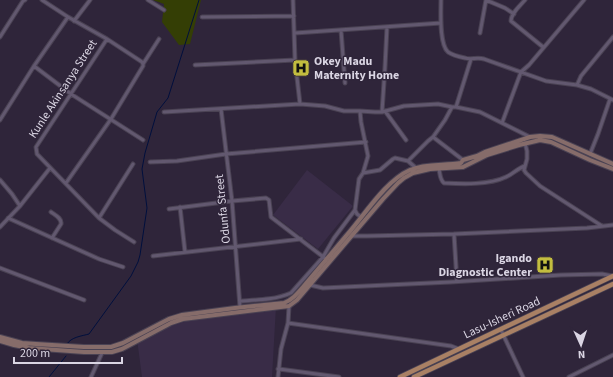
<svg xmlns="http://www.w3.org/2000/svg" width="613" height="377" viewBox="0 0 613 377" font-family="'Source Sans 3',sans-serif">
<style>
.built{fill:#392c47}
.grass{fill:#343e05}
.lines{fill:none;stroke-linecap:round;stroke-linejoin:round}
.stream{stroke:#000f3d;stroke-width:1}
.minor-casing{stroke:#4a4253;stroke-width:5}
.secondary-casing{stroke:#4a4253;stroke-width:6}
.primary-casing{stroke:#4a4253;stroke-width:6}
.minor{stroke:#62586f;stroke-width:3}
.secondary{stroke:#866c6a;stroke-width:4}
.primary{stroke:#a98064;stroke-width:4.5}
.labels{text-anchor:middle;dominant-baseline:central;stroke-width:3;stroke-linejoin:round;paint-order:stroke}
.poi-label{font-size:12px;font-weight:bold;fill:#dad5e3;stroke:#2f253a;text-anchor:start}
.street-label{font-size:12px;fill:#dad5e3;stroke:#2f253a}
</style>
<rect width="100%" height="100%" fill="#2f253a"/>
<!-- built -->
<path class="built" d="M307,170l46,36 -35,43 -45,-34z
M276,306l-4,71h-130l-5,-38 31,-18 18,-4 41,-6z"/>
<!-- grass -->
<path class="grass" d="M153,0h48l-11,44 -11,1 -17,-23 2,-18z"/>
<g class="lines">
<!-- stream -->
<path class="stream" d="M67,344c4,-7 15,-8 22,-10l42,-58 7,-14 2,-7 7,-47 -5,-39 3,-16 12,-41 11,-14 31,-98
M49,377l17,-21"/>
<defs>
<path id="minor" d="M42,0l26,17 39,22 35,23 1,2
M148,0l16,10
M293,0l2,60 5,44
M441,0c0,12 -2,44 7,52 4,3 12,5 17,6 6,2 12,-1 19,1l62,22 31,4 14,4 22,11
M486,0l19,8 9,6
M525,0c-5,6 -14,13 -14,21l32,26
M202,17l92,-1
M74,21l16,-21
M341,30l4,53
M295,33l146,-10
M480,33l6,-33
M0,37l23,-36 2,-1
M107,39l-71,108 1,7 62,64 16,12 19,12
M195,65l100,-5
M34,66l37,28 72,46
M577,85l4,-9 32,-39
M456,107l24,5 50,25
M221,109l11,92 8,106
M360,111l15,1h7l22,-6 34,-2 14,3
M385,111l21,29
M164,112l136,-8 25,2 19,5h16l1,11 7,34 -5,17 -4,6 -4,31 2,4 4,3
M382,112l3,-45 2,-40
M0,120l34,-54 34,-49
M502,123l19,-51 8,-7 55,-65
M433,137l30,23
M525,143l2,8v8l-3,11 2,3 14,13 62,40
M590,154l8,-20 12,-35
M408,161l20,-20 5,-4 12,-17 7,-13h4l15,-48
M150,162l27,-1 49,-7 140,-12
M439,169c1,5 1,11 5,14 19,1 45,2 62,-6 7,-3 12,-9 19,-11
M363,173l17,-3 13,-11 2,-1 13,3 8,7
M0,180l12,14 8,12
M66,183l45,-64 32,-53v-2l16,-25
M180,207l5,45
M169,209l63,-8 34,-3 3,2 2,17 55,42
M51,212c4,3 11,6 10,12l-9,14
M8,218l91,41 24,8
M99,218l34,-54
M0,227l20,-21 30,-38
M454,234l3,48
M352,236h15l87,-2 133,-6 26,-3
M153,256l148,-17
M0,268l84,32
M310,285l13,3 128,-6 110,-7 41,-1 11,2
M240,301c17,-1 35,-1 51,-8l32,-36 11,-19 21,-28
M288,323l163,23 8,3
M501,330l22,47
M278,369h1l60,8
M91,377l11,-24
M278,377l3,-28 7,-26 1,-17
M569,377l44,-22"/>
<path id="secondary" d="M0,337l22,6 14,1 48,3h27l12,-4 46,-24 13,-4 53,-7 49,-5c8,-3 13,-9 19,-16 14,-17 29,-34 43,-51 18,-20 39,-55 64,-66 16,-7 34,-4 51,-7l2,-3 14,-4 8,-4 45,-15 10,-1 12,1 61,27
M0,341l14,4 15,3 55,4h28l10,-3 49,-26 12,-4 106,-13 8,-6 86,-101 15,-16 6,-5 9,-5 17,-4 33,-2 24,-12 32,-10 21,-5 11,2 39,18 23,9"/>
<path id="primary" d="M400,377l213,-101
M414,377l199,-93"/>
</defs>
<!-- minor casing -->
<use href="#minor" class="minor-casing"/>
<!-- secondary casing -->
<use href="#secondary" class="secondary-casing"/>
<!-- primary casing -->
<use href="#primary" class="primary-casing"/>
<!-- minor -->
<use href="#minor" class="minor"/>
<!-- secondary -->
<use href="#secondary" class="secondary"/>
<!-- primary -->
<use href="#primary" class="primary"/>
</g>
<!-- icons -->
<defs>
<symbol id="hospital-square" viewBox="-11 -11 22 22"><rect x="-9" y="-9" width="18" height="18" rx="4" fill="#c3bd3f" stroke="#2f253a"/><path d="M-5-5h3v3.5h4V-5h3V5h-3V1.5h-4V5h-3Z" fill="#111"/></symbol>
</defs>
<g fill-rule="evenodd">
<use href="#hospital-square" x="291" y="58" width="20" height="20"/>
<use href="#hospital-square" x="535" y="255" width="20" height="20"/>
</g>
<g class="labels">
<!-- poi labels -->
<g class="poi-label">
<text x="314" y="61">Okey Madu<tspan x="314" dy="14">Maternity Home</tspan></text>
<text x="532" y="258" text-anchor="end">Igando<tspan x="532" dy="14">Diagnostic Center</tspan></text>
</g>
<!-- street labels -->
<g class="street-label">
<text transform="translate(63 89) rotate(-57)">Kunle Akinsanya Street</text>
<text transform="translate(223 209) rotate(-96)">Odunfa Street</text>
<text transform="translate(502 318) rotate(-25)">Lasu-Isheri Road</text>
</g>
</g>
<!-- north arrow -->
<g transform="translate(581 345) rotate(177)" stroke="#2f253a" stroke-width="3" paint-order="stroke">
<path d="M0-3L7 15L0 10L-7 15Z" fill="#dad5e3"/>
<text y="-6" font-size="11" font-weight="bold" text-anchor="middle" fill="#dad5e3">N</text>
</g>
<!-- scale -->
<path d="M14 357v6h108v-6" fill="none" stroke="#dad5e3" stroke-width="2"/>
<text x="20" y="357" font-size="12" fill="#dad5e3" stroke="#2f253a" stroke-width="3" paint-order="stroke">200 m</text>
</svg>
